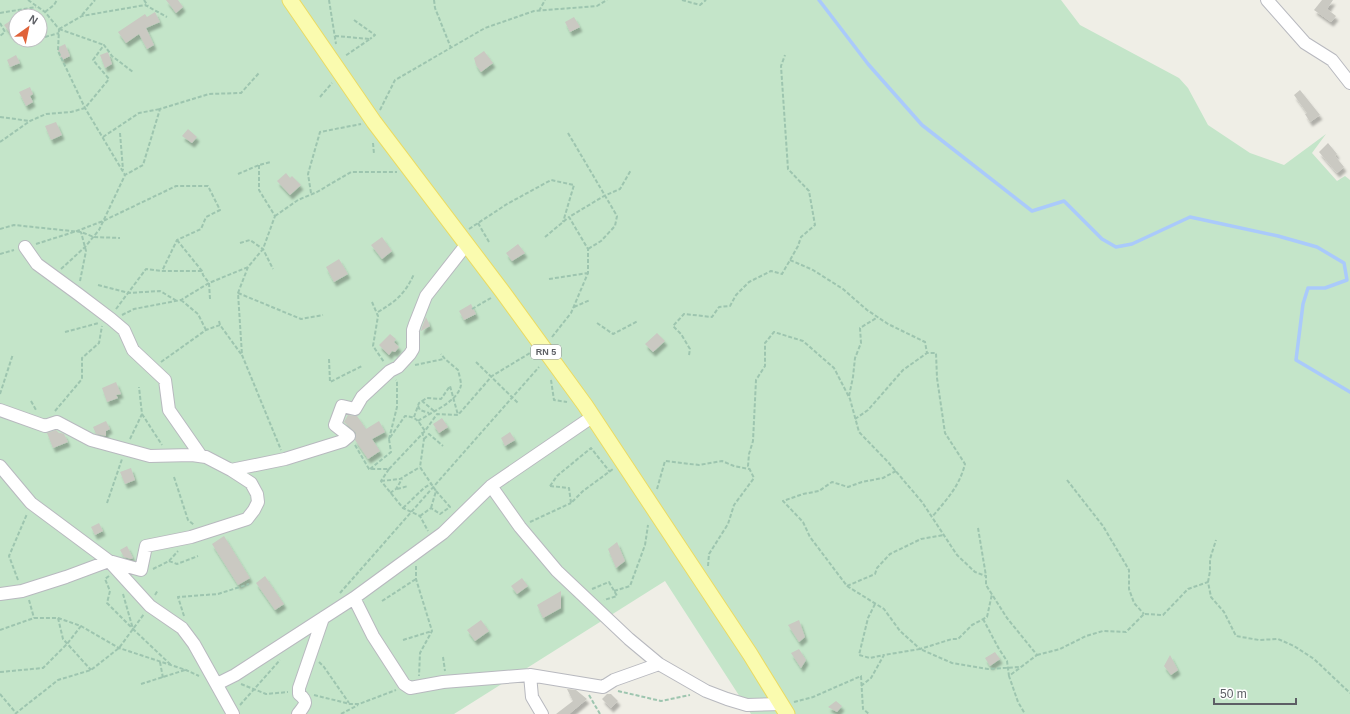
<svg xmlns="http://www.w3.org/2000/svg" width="1350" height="714" viewBox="0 0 1350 714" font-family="Helvetica,sans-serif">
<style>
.green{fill:#c4e5c9;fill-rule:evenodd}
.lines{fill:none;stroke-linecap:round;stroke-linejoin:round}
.stream{stroke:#aacafb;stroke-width:3.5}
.building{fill:#cac9c2;filter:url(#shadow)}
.minor-casing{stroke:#b8b9bf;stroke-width:14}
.major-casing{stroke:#eadb63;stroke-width:17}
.path{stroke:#9dc5af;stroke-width:2;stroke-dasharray:4 2;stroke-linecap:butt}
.minor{stroke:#fff;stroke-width:12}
.major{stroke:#fafbaf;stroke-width:15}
.labels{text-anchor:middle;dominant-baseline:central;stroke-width:3;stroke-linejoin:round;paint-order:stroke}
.shield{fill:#fff;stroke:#8e8f93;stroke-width:1}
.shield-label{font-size:9px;font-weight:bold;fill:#5d5f65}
</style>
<defs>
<filter id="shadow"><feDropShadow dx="2.5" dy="4.5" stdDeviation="1" flood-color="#0004"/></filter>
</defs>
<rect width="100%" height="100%" fill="#efeee6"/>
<!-- green -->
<path class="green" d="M0,0h1061l19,25 99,53 9,10 20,37 42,28 34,12 42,-31 -14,19 25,28 8,-5 5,4v534h-599l-86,-133 -211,133h-454zM16,16h24v24h-24z"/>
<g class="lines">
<!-- stream -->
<path class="stream" d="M819,0l49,64 54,61 110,86 32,-10 38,38 14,8 16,-3 58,-27 88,19 39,11 27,16 3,17 -22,8h-17l-5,16 -7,56 54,32"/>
</g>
<!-- building -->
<path class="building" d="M166,0h12l5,7 -7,6z
M1322,0h11l-6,9 9,7 -5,6 -17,-12z
M155,12l5,10 -14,6 8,17 -7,4 -8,-15 -13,9 -8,-11 27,-18 2,3z
M574,17l6,10 -10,5 -5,-10z
M13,19l3,10 -6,4 -6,-8z
M65,44l5,12 -8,4 -5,-12z
M484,51l9,12 -12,9 -5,-7 -2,-7z
M108,52l4,12 -7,4 -5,-13z
M16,55l4,8 -10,4 -3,-7z
M30,87l3,7 -3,2 3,6 -7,4 -7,-14z
M1300,90l20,25 -10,7 -5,-8 2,-1 -13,-18z
M56,122l6,13 -11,5 -6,-14z
M188,129l9,8 -5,6 -10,-7z
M1328,143l9,11 -2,2 9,11 -7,6 -18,-21z
M286,173l4,5 2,-2 9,9 -11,10 -13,-14z
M382,237l10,14 -10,8 -11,-14z
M518,244l7,9 -13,8 -6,-8z
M339,259l9,15 -14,8 -8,-15z
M471,304l5,10 -12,6 -5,-9z
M426,317l4,9 -9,5 1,-4z
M657,333l8,8 -12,11 -8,-8z
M390,334l6,5 -2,3 5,5 -4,5 -3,-1 -3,4 -10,-10z
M116,382l5,12 -5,1 2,3 -11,4 -5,-14z
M348,415l9,1 9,13 13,-8 6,11 -13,7 8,12 -12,8 -13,-19 1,-7 -12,-11z
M442,418l6,9 -9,6 -6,-9z
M106,421l4,8 -4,2v5l-10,-2 -3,-7z
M56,430l3,3h2l3,1 4,8 -15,6 -6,-15z
M510,432l5,8 -10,6 -4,-8z
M131,468l4,12 -10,4 -5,-12z
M99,523l4,8 -8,4 -4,-8z
M224,536l26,42 -12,7 -26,-41z
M617,542l8,19 -9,7 -8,-19z
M127,546l6,12 -2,1 -7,-2 -4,-7z
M265,576l19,28 -9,6 -19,-27z
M522,578l6,8 -11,8 -6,-8z
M561,591v17l-18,10 -6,-13z
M481,620l8,11 -14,10 -8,-11z
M799,620l6,17 -6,5 -11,-17z
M799,649l7,11 -5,8 -10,-15z
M995,652l5,7 -10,7 -5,-8z
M1170,655l8,15 -7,5 -7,-9z
M567,689l9,1 11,9 -18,15h-13l17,-13z
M607,694h4l7,7 -7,7 -9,-9z
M836,701l6,5 -5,6 -9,-5z"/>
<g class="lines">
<defs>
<path id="minor" d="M1267,0l38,43 27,17 18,23
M25,247l12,17 41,30 33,25 13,11 9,20 32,30 4,30 32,46
M0,410l45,16 12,-4 34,18 59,16 42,-1 14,2 25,13 20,13 6,11 1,8 -4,8 -7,9 -56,18 -45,9 -5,24 -32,-9 -43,16 -44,14 -22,3
M0,466l31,37 78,58 41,45 32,22 12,16 39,70
M231,470l54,-11 58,-18 6,-5 -14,-11 7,-19 13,3 7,-12 28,-26 8,-4 12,-13 3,-5v-19l2,-6 11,-28 40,-51
M491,486l29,41 37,44 72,68 30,25 47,27 21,8 20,6 35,-1
M354,598l19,38 31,48 6,4 33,-6 87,-7 73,12 11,-7 45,-16
M530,675l2,22 10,17
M217,684l18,-9 119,-77 89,-65 48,-47 101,-69
M298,714c7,-9 11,-12 1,-20v-6l24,-70"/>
<path id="major" d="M290,0l84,122 128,169 83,114 165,249 37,60"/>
</defs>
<!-- minor casing -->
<use href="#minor" class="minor-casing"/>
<!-- major casing -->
<use href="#major" class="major-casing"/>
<!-- path -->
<path class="path" d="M28,0l17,12 14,17 -1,22 27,57 40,67
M144,0l4,6
M329,0l7,44
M434,0l1,8 16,40
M682,0l18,5 6,-5
M539,11l6,-11
M45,12l9,-7 3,-5
M0,13l36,-6
M82,15l13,-15
M354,20l21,15 -5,4
M0,23l5,9 -5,4
M59,29l23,-13 63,-11 22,12
M59,29l45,16
M335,36l35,3 -25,17
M45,37l14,-4
M320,97l12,-14
M380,110l15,-30 90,-52 49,-17 63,-5 10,-6
M0,117l30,4
M120,133l3,37
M568,133l49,83 -2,10 -14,15 -13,8
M103,137l36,-24 21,-4
M0,142l30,-21 16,-7 25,-2 14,-4 24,-29 -16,-19 11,-15 8,11 21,16
M373,143l1,11
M259,165v25l16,26 -12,33 -15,18 -10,26 4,62 39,95
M238,174l21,-9 12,-3
M311,193l-3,-19 12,-42 41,-8
M275,216l23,-16 19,-8 34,-20h46
M478,223l11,19
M0,229l14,-4 67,7 13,5 26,1
M469,229l38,-25 44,-24 23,5 -11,37
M545,237l24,-20
M177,240l25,31 1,4 6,8 1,16
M240,243l10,-3 13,9 10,20
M36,244l41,-13 26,-10 73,-35h32l12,24 -14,7 -5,12 -24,11 -15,31
M0,254l14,-4
M790,260l23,10 30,19 24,21 21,14 37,18 2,11
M61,269l24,-22 14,-17 26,-55 18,-10 17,-56 49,-15 32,-1 18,-20
M549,279l39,-6
M80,281l6,-30 -5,-19
M98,285l31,8 31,-2 17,10
M238,293l63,26 22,-4
M181,300l17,14 8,16
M372,302l6,14 -5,30 11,16
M574,307l16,-7
M116,309l30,-40 16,2h40
M472,309l19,-11
M378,312c18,-11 27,-18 36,-38
M122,315l12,-6 47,-9 28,-17 39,-16
M219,321l1,4 21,29
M597,323l16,11 25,-13
M65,332l34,-9
M552,337l19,-24 17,-40v-24l-19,-32 35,-21 16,-7 11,-19
M689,355l1,-6 -9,-15 -8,-8 11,-12 28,3 7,-10 11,-1 6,-11 13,-13 22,-11 11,3 16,-28 3,-9 14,-12 -6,-34 -21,-22 -7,-103 4,-11
M329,359l1,23 32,-16
M161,362l45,-32 14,-5
M476,362l42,41
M415,365l29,-6
M551,380l3,20 13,2
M0,394l13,-40
M849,396l4,-19 2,-19 6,-15 -1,-15 18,-11
M31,401l5,9
M422,401l5,-3 14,1 9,-13 8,29
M418,406l2,4 9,3
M55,411l27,-32v-21l17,-15 3,-17
M142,414l20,31
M414,417l5,-14 3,-2 12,10
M855,419l13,-9 35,-40 24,-17h9l1,25 8,55 20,31c-6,23 -18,35 -33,53
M418,421c13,-9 40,-19 43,-36 0,-4 -2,-11 -3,-15l-13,-11 -4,-5
M422,432l2,7 -4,28 16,24 -5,17
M130,439l12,-25 -3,-27
M389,439l8,-32v-25l-1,-2
M424,439l5,-5 14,12
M355,445l14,24h20l-8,12 22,27 17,8 8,15
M370,469l21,-17 -2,-13 16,-23c12,1 13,5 20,15
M389,469l36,-38 12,-17 21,1 34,-39 38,-23
M896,471l-13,7 -21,4 -14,5 -16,-5 -13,9 -16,3 -20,7 20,21 7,15 37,49 28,-12 2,-6 13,-14 31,-15 23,-4
M174,477l14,43 6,5
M1067,480l36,46 26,44v19l5,14 10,11
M381,481l19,-2 20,-12
M550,486l19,2 2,15 12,-12 30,-22
M550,486l7,-10 34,-28 19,24
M397,489l11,-3
M657,489l8,-28 34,4 23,-4 12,5 15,3
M390,493l6,-4 6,-10
M107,503l15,-44
M403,508l21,-20 8,-5
M420,516l11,-8 9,6 10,-7 -14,-16
M530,522l41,-19
M978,528l8,48
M169,561l8,3 21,-8
M416,566v13l16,52 -12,22 -1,23
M708,566l1,-12 19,-30 6,-19 20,-27 -6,-12 1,-12 4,-13 3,-61 9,-14v-23l9,-11 29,9 31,27 16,31 9,33 29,30 34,40 35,53 18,17 11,4v9l21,33 30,37 -28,21 9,26 7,12
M153,569l16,-8 9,-10
M109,576l-4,3 5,12 -3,12 26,26
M18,580l-9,-24 18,-42
M1208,582l2,-11v-12l6,-19
M847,586l37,23 16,22 20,18 32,-10h6l14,-14 15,-8 5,-23
M592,589l17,-7 8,14 -13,4
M614,591l16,-5 15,-41 3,-20
M340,593l199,-226
M123,594l10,35 38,36
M155,595l3,-5
M29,600l5,18
M382,601l34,-22
M875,604l-7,14 -9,37 11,3 14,-3
M184,616l-6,-19 40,-3 31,-10
M58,618l5,21 28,31
M983,619l16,30 8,12 2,15
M0,630l34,-12h24l23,8 38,22 67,22 13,6
M403,640l29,-9
M1037,655l23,-6 26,-13 17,-5 23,1 18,-18 19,1 25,-26 20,-7 3,15 13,15 12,24 23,4 19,-1 16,7 20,13 36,34
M443,657l2,14
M160,662l3,16
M319,662l5,5 25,36
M0,672l43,-4 24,-24 14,-18
M141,684l44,-14
M241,684l25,10 22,-2
M861,686l10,-8 13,-23 36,-6 32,14 36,6 32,-2
M618,691l43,10 29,-6
M0,694l16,19
M314,695l36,9h9l37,-14
M589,695l11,19
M794,702l19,-5 48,-21 2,33 6,5
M240,705l40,-45
M15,714l43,-34 33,-10 28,-22 25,-34
M341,714l17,-9"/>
<!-- minor -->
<use href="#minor" class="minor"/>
<!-- major -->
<use href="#major" class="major"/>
</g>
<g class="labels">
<!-- shield labels -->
<rect class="shield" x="531" y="345" width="30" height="14" rx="3"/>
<g class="shield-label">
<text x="546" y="352">RN 5</text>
</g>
</g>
<!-- north arrow -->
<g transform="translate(28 28) rotate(33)"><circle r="19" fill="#ffffff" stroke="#bebfc1"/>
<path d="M0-3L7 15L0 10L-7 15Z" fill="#e0633a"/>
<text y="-6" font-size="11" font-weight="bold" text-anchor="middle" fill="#5d5f65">N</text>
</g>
<!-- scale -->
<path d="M1214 698v6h82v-6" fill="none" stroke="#5d5f65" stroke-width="2"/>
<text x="1220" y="698" font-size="12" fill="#5d5f65" stroke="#ffffff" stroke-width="3" paint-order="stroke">50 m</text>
</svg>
